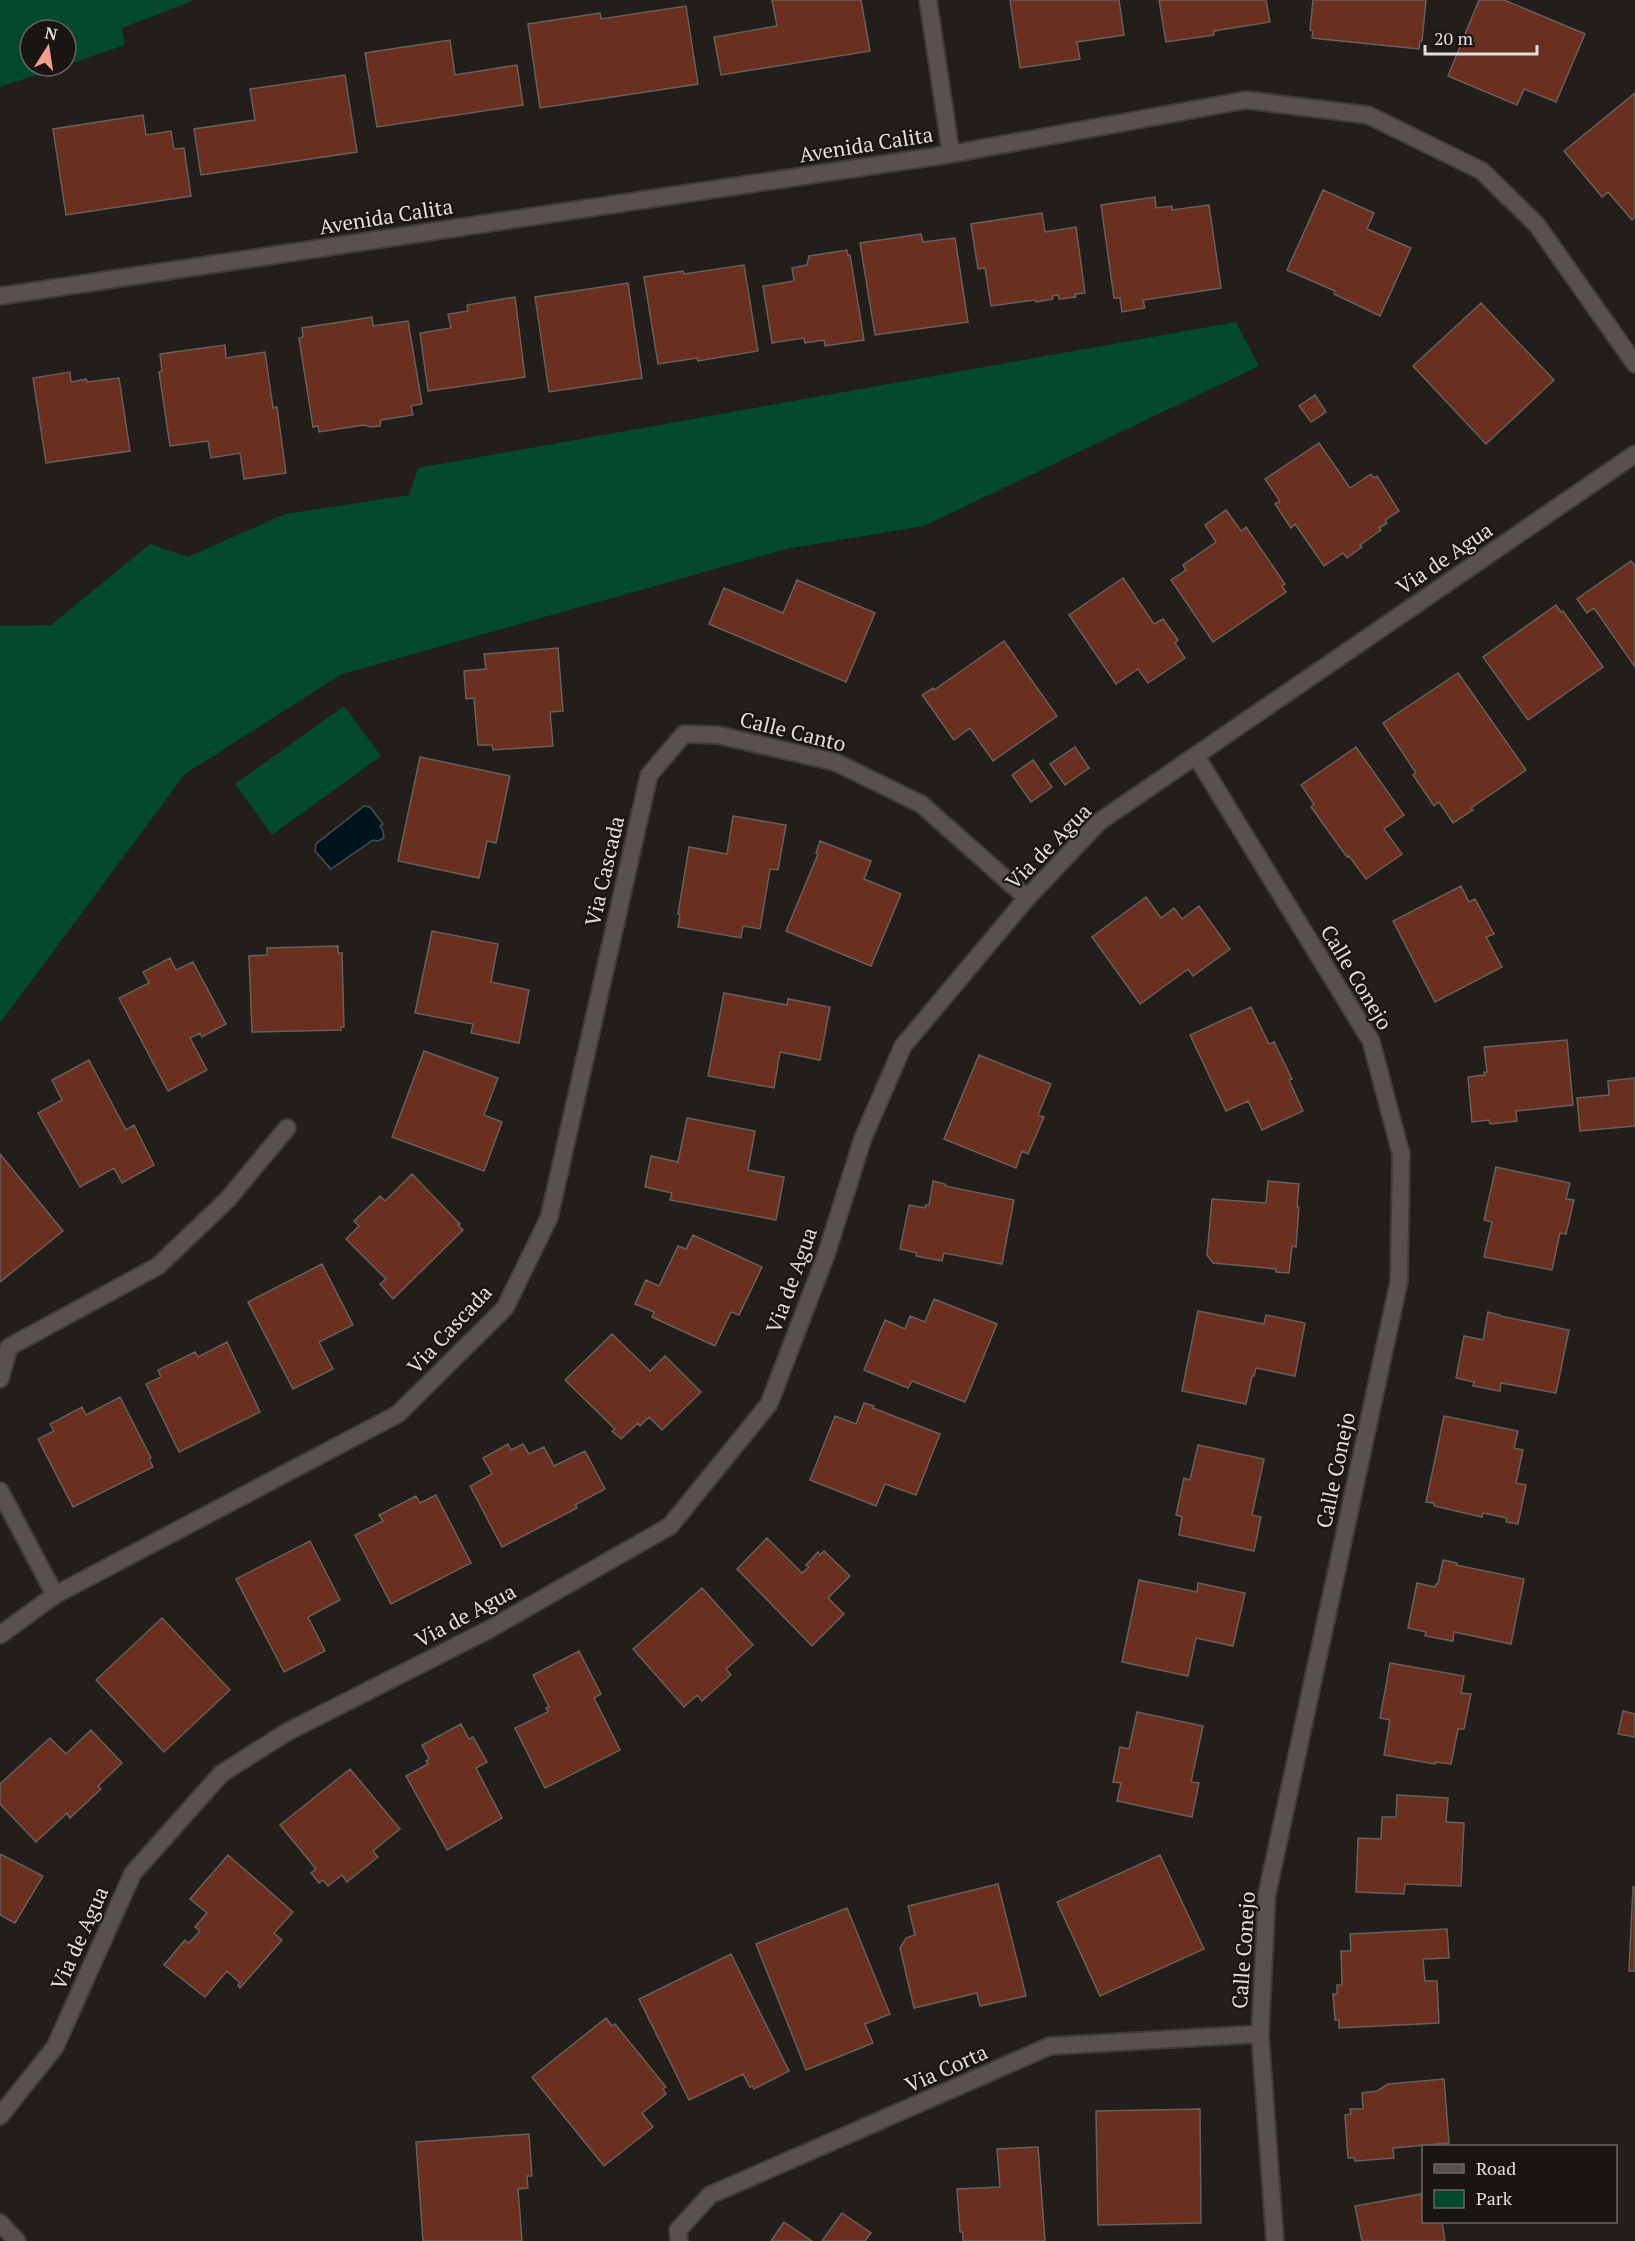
<svg xmlns="http://www.w3.org/2000/svg" width="1635" height="2241" viewBox="0 0 1635 2241" font-family="'PT Serif',serif">
<style>
.green{fill:#03492d}
.water{fill:#00141e;stroke:#445057;stroke-width:1.5}
.building{fill:#6b2f1f;stroke:#665f5c;stroke-width:1.5}
.lines{fill:none;stroke-linecap:round;stroke-linejoin:round}
.minor-casing{stroke:#403b39;stroke-width:20}
.tertiary-casing{stroke:#403b39;stroke-width:20}
.minor{stroke:#58514d;stroke-width:16}
.tertiary{stroke:#58514d;stroke-width:16}
.labels{text-anchor:middle;dominant-baseline:central;stroke-width:4.5;stroke-linejoin:round;paint-order:stroke}
.street-label{font-size:21px;fill:#e1dddb;stroke:#1a1512}
</style>
<rect width="100%" height="100%" fill="#241e1b"/>
<!-- green -->
<path class="green" d="M0,0h195l-73,28 3,17 -59,20v-35h-36v36h33l-63,21z
M1236,322l23,44 -335,160 -138,23 -444,125 -157,100 -185,249v-397l51,-1 99,-81 38,13 97,-43 124,-19 9,-27z
M344,706l37,50 -109,79 -37,-51z"/>
<!-- water -->
<path class="water" d="M364,806l6,1 13,17 -3,2 3,5 1,7 -6,3 -5,-1 -42,29 -16,-18 1,-7z"/>
<!-- building -->
<path class="building" d="M772,0h89l9,51 -149,24 -7,-38 63,-11z
M1010,0h109l5,35 -47,7 3,17 -60,9z
M1159,0h107l4,22 -56,9v4l-48,7z
M1313,0h113l-4,41h-2l-1,8 -107,-11 1,-7 -3,-1z
M1479,0h25l81,34 -29,68 -32,-13 -7,16 -69,-29z
M686,6l12,78 -158,24 -12,-84 72,-11 1,6z
M450,40l5,35 62,-10 6,40 -146,22 -12,-74z
M345,75l12,77 -156,23 -7,-46 61,-9 -5,-31z
M1635,93v124l-3,3 -24,-28 -6,5 -38,-46z
M143,115l3,20 25,-4 3,18 10,-1 7,48 -125,19 -13,-86z
M1323,190l51,23 -7,16 44,19 -31,68 -46,-22 1,-3 -48,-21z
M1155,197l1,11 16,-2v4l37,-5 12,83 -78,12 2,8 -23,4 -2,-14h-6l-13,-93z
M1042,213l3,19 31,-5 9,66 -10,1 1,3 -17,2 -1,-4 -6,1 1,3 -17,3 -1,-2 -44,6 -6,-38 -7,1 -7,-45z
M921,234l2,8 32,-4 13,84 -93,13 -15,-92z
M847,250l1,6 2,-1 14,85 -39,6 -1,-6 -19,3 -1,-5 -32,5 -9,-57 31,-5 -2,-13 15,-3 2,-9z
M744,265l14,86 -60,10 -1,-3 -39,6 -14,-87 39,-6 1,3z
M628,283l14,95 -93,14 -14,-95z
M515,297l10,80 -97,14 -8,-58 31,-5 -3,-14 20,-3 -1,-6z
M1481,303l73,77 -68,64 -73,-78z
M372,317l1,9 35,-5 14,83 -11,2 2,9 -32,5 -1,6 -9,1 -7,-2 -45,7 -1,-6 -5,1 -14,-89 4,-1 -1,-9z
M225,345l1,13 39,-6 8,56 4,-1 9,66 -42,6 -4,-26 -29,5 -3,-17 -38,5 -11,-74 3,-1 -2,-17z
M70,372l1,10 15,-3 1,3 32,-4 11,73 -84,12 -13,-85z
M1315,395l11,17 -15,10 -12,-16z
M1319,443l31,45 21,-14 3,4 3,-2 22,35 -14,9 2,3 -8,5 2,2 -21,15 2,2 -15,11 -4,-5 -19,13 -29,-42 -4,4 -16,-24 5,-3 -15,-22z
M1226,510l15,21 5,-4 39,57 -3,2 4,6 -73,50 -42,-62 15,-10 -3,-5 33,-23 -11,-17z
M1631,561l4,5v101l-41,-59 -7,5 -10,-14z
M1123,578l31,46 9,-5 15,21 -3,3 10,15 -37,25 -10,-14 -22,15 -47,-69z
M797,580l78,33 -29,69 -137,-58 15,-36 59,25z
M1556,605l5,7 2,-1 40,56 -75,53 -45,-63z
M1004,641l53,75 -64,45 -23,-33 -16,12 -32,-45 11,-7 1,2z
M558,648l5,63 -13,1 3,34 -60,4 -1,-5h-14l-4,-47 -8,1 -2,-28 22,-2 -2,-15z
M1458,673l68,97 -55,38 2,2 -20,13 -14,-21 -5,4 -21,-31 3,-2 -33,-50z
M1075,747l14,21 -24,17 -15,-21z
M1356,747l48,68 -20,14 18,25 -36,25 -17,-23 -2,1 -36,-50 3,-3 -13,-19z
M420,757l90,19 -14,67 -9,-2 -8,37 -81,-17z
M1033,760l19,27 -21,15 -19,-27z
M733,816l53,9 -8,45 -8,-1 -10,60 -17,-3 -2,12 -63,-11 2,-13h-2l11,-67 38,7z
M820,841l51,20 -7,18 37,15 -30,72 -85,-35 32,-77 -2,-1z
M1461,886l8,16 6,-3 19,35 -8,3 16,30 -67,35 -42,-81z
M1146,897l15,21 13,-10 8,11 17,-13 31,43 -37,27 -5,-7 -48,35 -48,-67z
M432,931l66,13 -7,38 38,8 -10,53 -48,-10 2,-9 -58,-11z
M338,946v7h4l2,74h-3v3l-89,2 -3,-76 18,-1v-7z
M170,958l6,12 17,-8 33,62 -24,13 -2,-4 -10,5 17,32 -39,21 -49,-93 30,-15 -6,-11z
M724,993l63,12 1,-6 42,8 -10,53 -40,-8 -6,36 -66,-12z
M1251,1007l18,37 5,-2 18,37 -3,1 14,31 -41,19 -14,-29 -22,10 -36,-76z
M1567,1040l6,65 -57,6 1,10 -27,3 -1,-4 -17,2 -4,-45 17,-2 -1,-3h3l-3,-25z
M424,1051l74,27 -14,37 18,7 -18,49 -92,-34z
M979,1055l72,29 -13,31 6,2 -16,37 -6,-3 -6,17 -72,-29z
M89,1060l37,70 8,-5 20,40 -32,18 -8,-15 -34,19 -42,-74 24,-13 -10,-20z
M1635,1078v48l-55,5 -3,-33 32,-3 -1,-14z
M687,1118l68,13 -7,39 36,7 -8,43 -106,-20 2,-7 -27,-6 6,-31 27,6z
M0,1154l63,77 -63,51z
M1496,1167l74,16 -4,16 8,1 -8,34 -6,-1 -8,37 -68,-13 8,-35 -8,-2z
M412,1174l48,50 -2,1 5,5 -70,69 -13,-15 6,-5 -40,-40 13,-13 -5,-5 26,-25 5,5z
M933,1181l12,3v2l69,14 -12,64 -58,-11 -2,8 -26,-5 1,-3 -17,-4 9,-44 16,3 1,-3h3z
M1268,1181l31,3 -2,23h2l-3,40 -4,-1 -3,27 -13,-1v-3l-63,-6 -6,-8 5,-56 54,4z
M693,1235l69,32 -23,48 -8,-3 -16,34 -63,-29 2,-5 -19,-8 11,-24 13,6 19,-40 8,3z
M322,1264l31,61 -34,17 14,27 -40,20 -45,-87z
M934,1299l63,25 -32,78 -53,-21 -4,7 -44,-18 21,-50 20,9 5,-13 15,6z
M1198,1311l66,13 2,-9 39,8 -10,53 -39,-8 -2,8h-2l-6,28 -64,-13z
M1488,1312l12,3v1l69,14 -13,63 -55,-10 -1,8 -27,-5 1,-4 -18,-4 8,-42 19,4z
M612,1334l38,37 15,-15 36,36 -39,38 -13,-13 -9,9 -2,-3 -17,16 -9,-8 3,-2 -50,-49z
M227,1342l33,70 -81,40 -33,-68 15,-7 -3,-7 37,-18 3,5z
M120,1397l31,61 -2,1 4,8 -80,40 -35,-68 16,-8 -4,-7 32,-17 4,8z
M864,1403l10,3 -1,2 67,26 -24,61 -31,-11 -9,22 -66,-26 25,-64 21,8z
M1444,1416l74,15 -4,17 9,2 -7,33 10,2 -8,39 -12,-2 1,-4 -24,-5 -1,4 -48,-11v-3l-8,-1z
M508,1444l3,6 12,-6 6,10 15,-7 10,19 31,-15 20,38 -30,16 2,3 -75,39 -32,-61 22,-12 -9,-16z
M1198,1445l66,14 -12,56 9,2 -7,34 -75,-16 3,-18 -6,-2 8,-37 6,2z
M436,1495l35,68 -80,41 -36,-69 28,-14 -4,-6 37,-19 4,7z
M767,1538l35,35 7,-6 -3,-2 12,-13 2,3 4,-4 26,25 -22,22 16,16 -32,32 -75,-77z
M310,1541l30,59 -32,17 17,34 -41,21 -48,-93z
M1443,1560l14,3 -1,2 68,14 -13,65 -57,-12 -1,9 -28,-5 1,-4 -18,-4 9,-45 18,4 1,-3h2z
M1139,1580l58,12 1,-9 47,10 -12,53 -37,-8 -8,38 -66,-14z
M702,1588l51,57 -27,24 5,6 -29,26 -5,-6 -13,12 -51,-58z
M162,1618l68,72 -66,62 -68,-72z
M579,1651l22,43 -7,4 26,52 -75,38 -30,-60 33,-16 -2,-4 3,-1 -16,-32z
M1390,1663l74,13 -3,17 10,1 -7,35h-6l-7,35 -16,-2v2l-51,-9 6,-35 -10,-2z
M1623,1711l12,3v23l-17,-3z
M1137,1712l66,14 -12,56 8,1 -7,34 -75,-16 4,-18 -8,-1 7,-35 9,2z
M461,1724l8,15 4,-2 14,25 -11,6 26,50 -55,32 -41,-74 22,-12 -2,-3 3,-2 -7,-14z
M91,1730l31,33 -24,23 3,3 -31,29 -3,-5 -31,29 -36,-38v-20l50,-46 16,16z
M350,1769l50,60 -27,22 5,6 -31,25 -5,-7 -14,11 -5,-6 -4,3 -8,-10 5,-4 -36,-44z
M1397,1795l51,3 -2,24 18,1 -3,63 -56,-2 -1,10 -48,-2 2,-54 23,1 1,-22h14z
M0,1854l43,22 -28,47 -15,-8z
M228,1855l65,57 -19,21 8,7 -42,48 -2,-3 2,-2 -13,-12 -22,26 -41,-32 21,-25 4,3 11,-12 -5,-4 12,-14 -17,-14z
M1160,1855l44,94 -104,47 -43,-94z
M998,1884l28,112 -46,10 -3,-13 -63,15 -14,-60 6,-10 9,-3 -7,-29z
M1633,1887h2v84h-6z
M847,1908l43,106 -25,10 8,19 -67,27 -50,-126z
M1447,1929l2,29 -26,1 2,22h12l2,42 -100,5v-8h-4l-2,-26h4v-9h5l-1,-34h10l-1,-17z
M731,1954l58,117 -35,18 -1,-3 -3,1 -7,-13 -54,26 -50,-101z
M606,2018l6,8 3,-2 51,63 -3,2 3,5 -24,19 11,14 -49,39 -72,-89z
M1444,2079l5,64 -56,5 1,10 -39,3v-3h-7l-3,-43 6,-1 -1,-5h13l-1,-16 15,-2 11,-7z
M1200,2109l1,114 -103,2 -2,-114z
M529,2134l3,42h-5l1,12 -10,1 4,52h-99l-7,-99z
M1038,2147l7,94h-82v-9h-3l-3,-43 43,-2 -3,-38z
M1421,2194l3,28h18l3,19h-83l-7,-35z
M842,2213l29,20 -6,8h-43z
M784,2222l28,19h-41z"/>
<g class="lines">
<defs>
<path id="minor" d="M928,0l23,154
M0,296l951,-142 295,-54 122,15 114,56 55,54 98,139
M1196,756l175,285 30,113 -2,127 -132,613 -7,140 15,207
M0,1379l9,-32 149,-81 70,-67 59,-71
M0,1491l55,104
M0,1635l55,-40 343,-181 107,-106 44,-90 100,-443 35,-41 34,1 117,27 86,42 106,94
M0,2223l17,18
M679,2241l-1,-11 32,-35 340,-149 210,-12"/>
<path id="tertiary" d="M0,2116l55,-69 78,-174 88,-99 66,-42 201,-102 182,-104 99,-122 57,-149 37,-117 40,-92 124,-148 72,-76 536,-368"/>
</defs>
<!-- minor casing -->
<use href="#minor" class="minor-casing"/>
<!-- tertiary casing -->
<use href="#tertiary" class="tertiary-casing"/>
<!-- minor -->
<use href="#minor" class="minor"/>
<!-- tertiary -->
<use href="#tertiary" class="tertiary"/>
</g>
<g class="labels">
<!-- street labels -->
<g class="street-label">
<text transform="translate(866 144) rotate(-9)">Avenida Calita</text>
<text transform="translate(386 216) rotate(-9)">Avenida Calita</text>
<text transform="translate(1444 558) rotate(-34)">Via de Agua</text>
<text transform="translate(793 731) rotate(14)">Calle Canto</text>
<text transform="translate(1048 846) rotate(-45)">Via de Agua</text>
<text transform="translate(604 871) rotate(-77)">Via Cascada</text>
<text transform="translate(1357 977) rotate(59)">Calle Conejo</text>
<text transform="translate(791 1280) rotate(-70)">Via de Agua</text>
<text transform="translate(449 1329) rotate(-47)">Via Cascada</text>
<text transform="translate(1335 1470) rotate(-78)">Calle Conejo</text>
<text transform="translate(465 1615) rotate(-28)">Via de Agua</text>
<text transform="translate(79 1938) rotate(-66)">Via de Agua</text>
<text transform="translate(1243 1950) rotate(-86)">Calle Conejo</text>
<text transform="translate(946 2068) rotate(-24)">Via Corta</text>
</g>
</g>
<!-- legend -->
<rect x="1422" y="2145" width="195" height="78" fill="#1a1512" stroke="#6a6562" stroke-width="1.5"/>
<rect x="1434" y="2164" width="30" height="9" fill="#58514d" stroke="#6a6562" stroke-width="1.5"/>
<text x="1476" y="2175" font-size="18" fill="#e1dddb">Road</text>
<rect x="1434" y="2190" width="30" height="18" fill="#03492d" stroke="#6a6562" stroke-width="1.5"/>
<text x="1476" y="2205" font-size="18" fill="#e1dddb">Park</text>
<!-- north arrow -->
<g transform="translate(48 48) rotate(12)"><circle r="28" fill="#1a1512" stroke="#6a6562" stroke-width="1.5"/>
<path d="M0-4.5L10 22L0 15L-10 22Z" fill="#f59c92"/>
<text y="-9" font-size="16" font-weight="bold" text-anchor="middle" fill="#e1dddb">N</text>
</g>
<!-- scale -->
<path d="M1425 45v9h112v-9" fill="none" stroke="#e1dddb" stroke-width="3"/>
<text x="1434" y="45" font-size="18" fill="#e1dddb" stroke="#1a1512" stroke-width="4.5" paint-order="stroke">20 m</text>
</svg>
